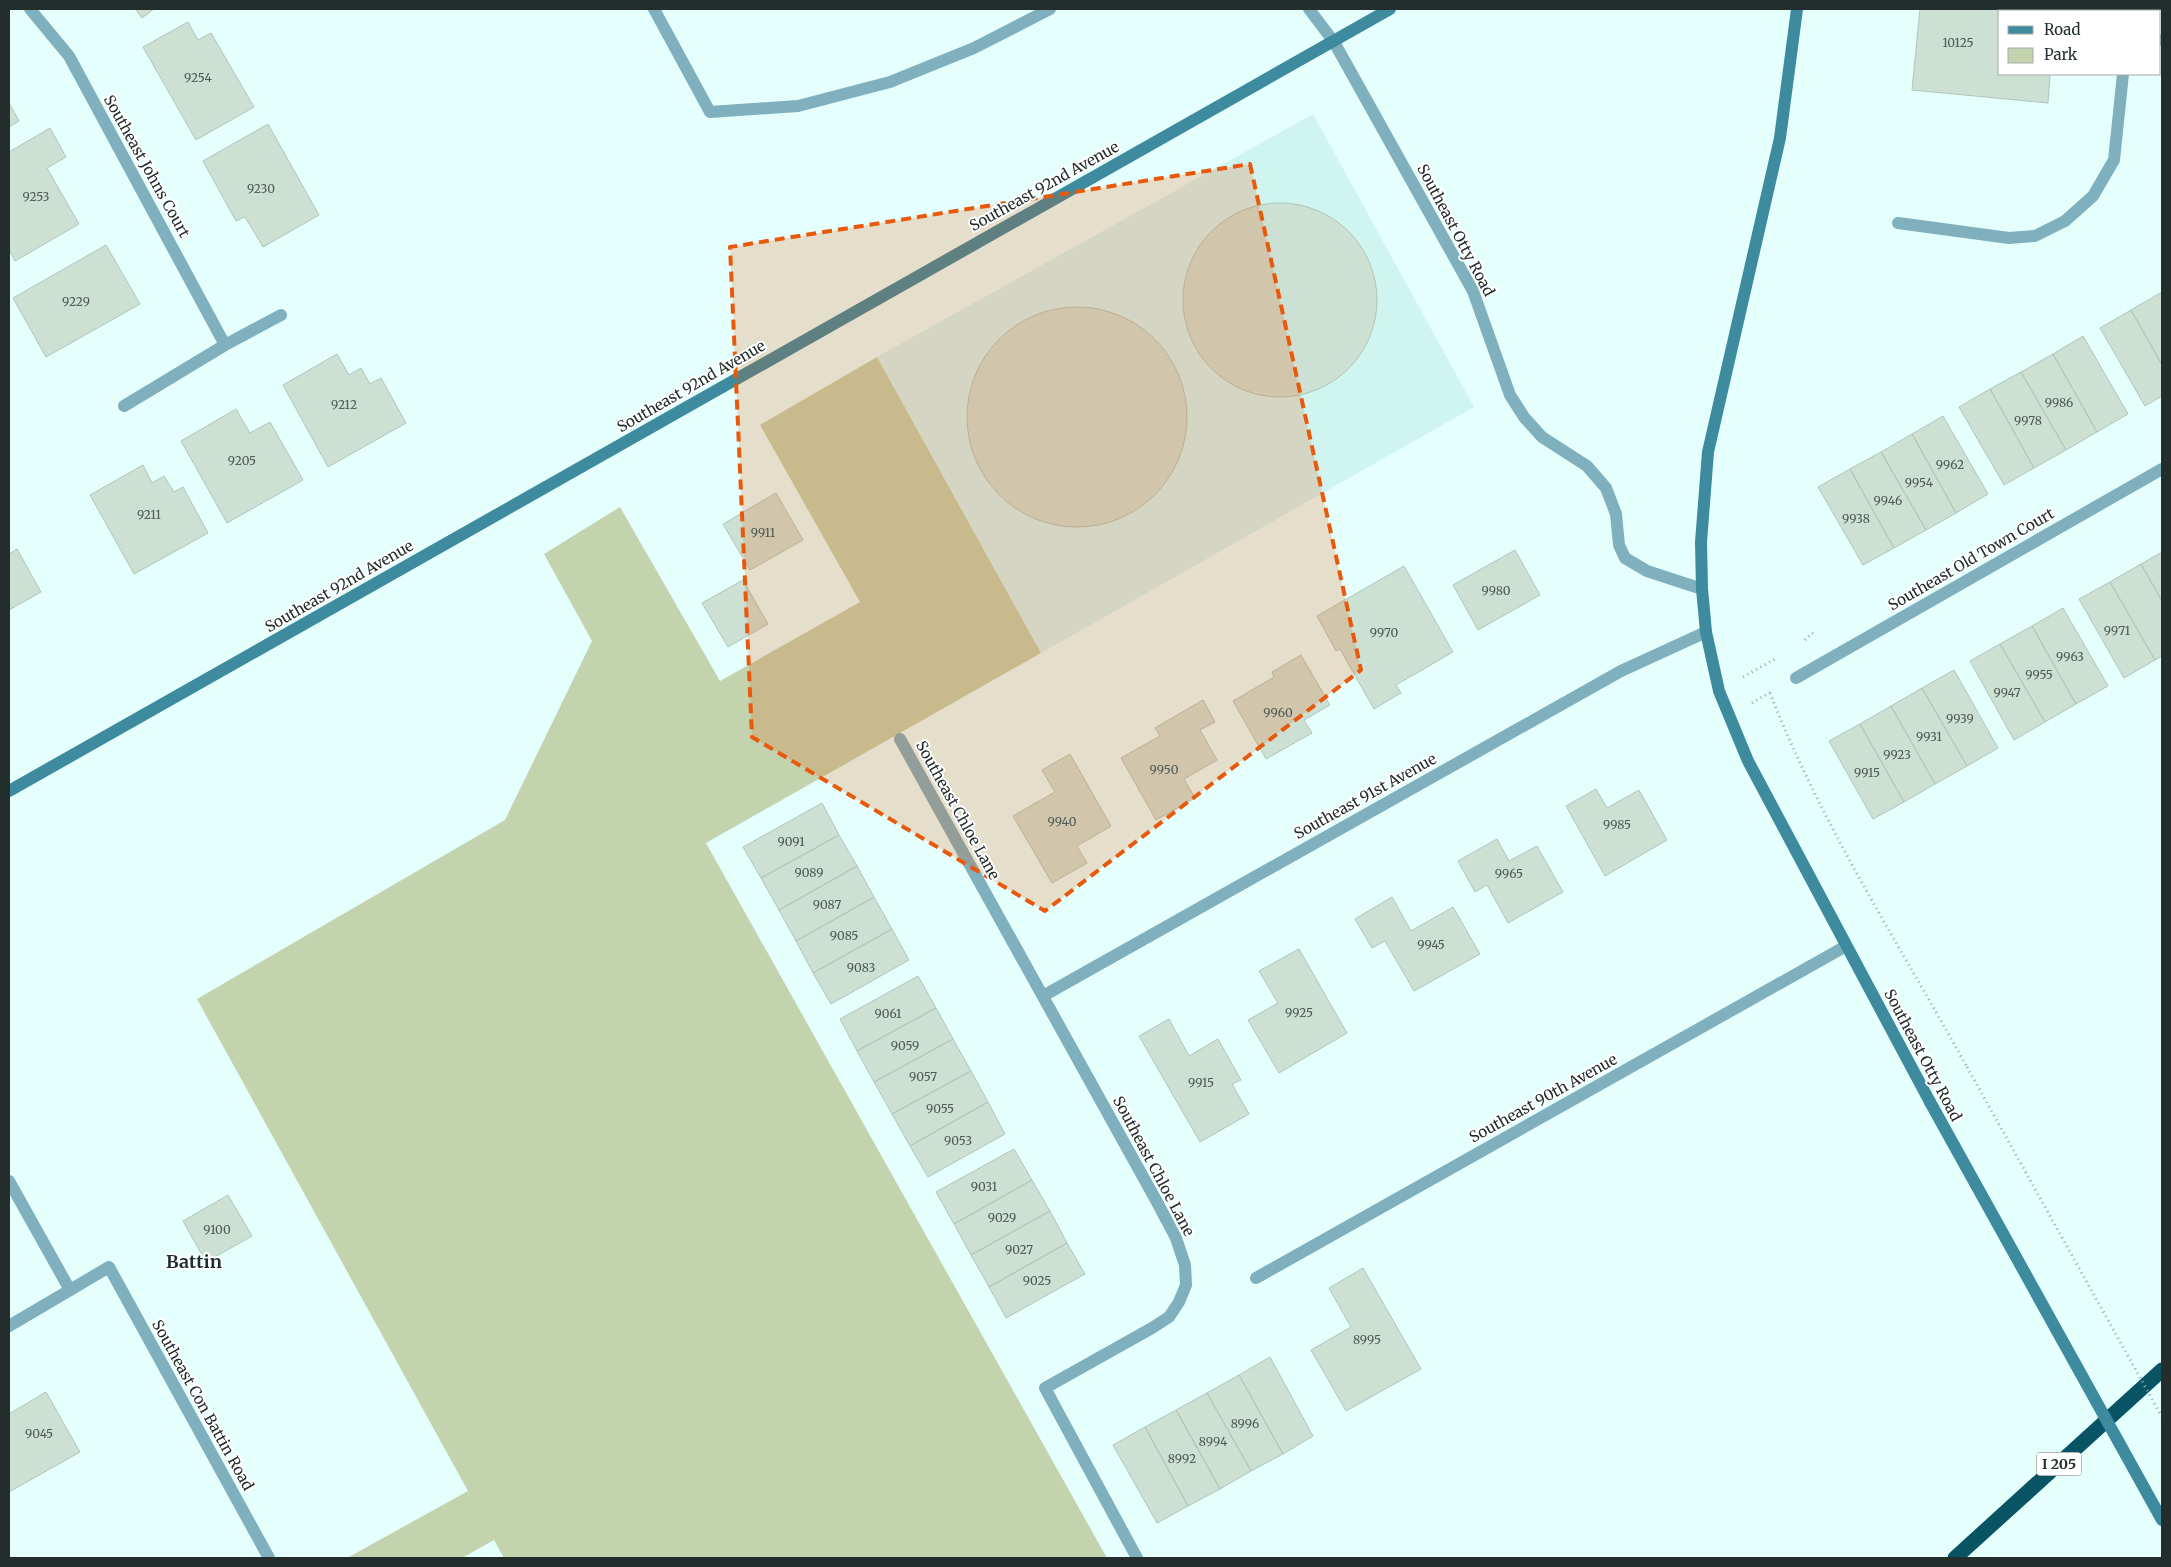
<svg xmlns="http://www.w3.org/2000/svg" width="2171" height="1567" viewBox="0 0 2171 1567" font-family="Merriweather,serif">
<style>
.built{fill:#d0f4f0}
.green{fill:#c2d3ae}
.building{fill:#cce1d4;stroke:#b1c5b9}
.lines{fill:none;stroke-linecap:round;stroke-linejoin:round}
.path{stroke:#97aba8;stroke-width:3;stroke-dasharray:1 4;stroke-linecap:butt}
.lane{stroke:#80afbd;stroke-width:12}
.street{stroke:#80afbd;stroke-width:12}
.secondary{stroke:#3e8a9f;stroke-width:12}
.highway{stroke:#085465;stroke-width:15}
.path-bridge{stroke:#97aba8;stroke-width:3;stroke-dasharray:1 4;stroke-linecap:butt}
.secondary-bridge{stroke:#3e8a9f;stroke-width:12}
.marked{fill:#e8590c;fill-opacity:0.2;stroke:#e8590c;stroke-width:4;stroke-dasharray:10 6;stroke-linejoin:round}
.labels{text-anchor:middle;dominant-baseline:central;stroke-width:4;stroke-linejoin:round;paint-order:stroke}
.number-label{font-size:12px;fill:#4d5a56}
.shield{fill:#fff;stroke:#656c6b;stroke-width:1}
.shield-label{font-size:14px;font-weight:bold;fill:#232d2c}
.street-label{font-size:15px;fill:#232d2c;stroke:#fff}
.quarter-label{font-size:18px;font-weight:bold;fill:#1b302e;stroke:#fff}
</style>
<rect width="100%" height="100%" fill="#e4fffc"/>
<!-- built -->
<path class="built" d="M1313,114l161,293 -433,246 -164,-296z"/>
<!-- green -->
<path class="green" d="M877,357l164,296 -335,190 401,715h-603l-10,-18 -32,18h-115l121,-67 -271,-492 308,-179 87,-179 -48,-87 76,-47 100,174 140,-79 -100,-177z"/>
<!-- building -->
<path class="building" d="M135,9h19l-12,9z
M1920,9h137l-1,2h-56v63h50l-2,29 -136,-13z
M188,22l10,18 13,-7 43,74 -58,33 -53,-93z
M9,103l10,18 -10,6z
M268,124l51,91 -56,32 -18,-30 -9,4 -33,-60z
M50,128l16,29 -19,11 32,56 -64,37 -6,-11v-98z
M1183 300a97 97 0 1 1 194 0a97 97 0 1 1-194 0Z
M106,245l34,59 -94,53 -33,-59z
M2162,292v73l-31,-55z
M967 417a110 110 0 1 1 220 0a110 110 0 1 1-220 0Z
M2131,310l31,55v31l-17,10 -45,-78z
M2083,336l45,78 -31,18 -44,-78z
M337,354l12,21 12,-7 9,16 11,-6 25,45 -78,44 -45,-82z
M2053,354l44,78 -31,18 -45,-78z
M2021,372l45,78 -32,18 -44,-79z
M1990,389l44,79 -30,17 -45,-78z
M236,409l14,24 20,-11 33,58 -76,43 -46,-82z
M1943,416l45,78 -32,19 -44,-79z
M1912,434l44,79 -30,17 -45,-78z
M1881,452l45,78 -32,18 -44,-79z
M143,465l9,18 12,-7 10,16 9,-5 25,46 -74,41 -44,-79z
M1850,469l44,79 -31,17 -45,-78z
M776,493l27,47 -53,30 -27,-46z
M17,549l24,43 -32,18v-56z
M1515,550l25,45 -62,35 -25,-45z
M2162,552v49l-21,-37z
M2141,564l21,37v55l-7,4 -45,-78z
M1404,566l49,86 -57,33 5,8 -27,16 -34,-60 -4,2 -19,-35z
M743,580l25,44 -40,23 -26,-44z
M2110,582l45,78 -31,18 -45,-79z
M2063,608l45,78 -32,18 -44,-78z
M2032,626l44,78 -31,18 -45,-78z
M2000,644l45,78 -31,18 -44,-79z
M1301,655l29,50 -26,15 8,13 -46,26 -33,-58 41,-24 -2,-5z
M1954,670l44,78 -31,18 -45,-78z
M1922,688l45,78 -32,18 -44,-78z
M1203,700l12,22 -15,8 17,30 -33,19 11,19 -39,22 -35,-62 39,-22 -5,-8z
M1891,706l44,78 -31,18 -44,-78z
M1860,724l44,78 -31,17 -44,-78z
M1070,754l41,72 -34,20 10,17 -35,20 -39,-67 42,-24 -13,-22z
M1596,789l11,19 32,-18 28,50 -62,36 -39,-70z
M822,803l17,32 -78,43 -18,-31z
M839,835l18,31 -78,44 -18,-32z
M1497,839l12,22 28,-15 26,46 -55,31 -21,-38 -12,7 -17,-31z
M857,866l17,31 -78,44 -17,-31z
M874,897l18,32 -79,44 -17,-32z
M1392,897l19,34 42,-24 27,47 -66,37 -29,-50 -13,7 -17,-29z
M892,929l17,31 -78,44 -18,-31z
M1299,949l48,84 -68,40 -31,-53 30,-17 -19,-32z
M918,976l18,32 -79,43 -17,-32z
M936,1008l17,31 -79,43 -17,-31z
M1169,1019l20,37 29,-17 23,41 -9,4 17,30 -49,28 -61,-106z
M953,1039l18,32 -79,43 -18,-32z
M971,1071l17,31 -78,44 -18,-32z
M988,1102l17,32 -77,43 -18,-31z
M1014,1149l18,31 -78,44 -18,-32z
M1032,1180l18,31 -79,44 -17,-31z
M228,1195l24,41 -46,26 -23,-41z
M1050,1211l17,32 -78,44 -18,-32z
M1067,1243l18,31 -79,44 -17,-31z
M1363,1268l58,101 -75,42 -35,-61 40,-23 -22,-39z
M1270,1357l43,79 -30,18 -44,-79z
M1239,1375l44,79 -32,17 -44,-78z
M46,1392l34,60 -71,40v-78z
M1207,1393l44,78 -31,18 -44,-79z
M1176,1410l44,79 -32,17 -43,-79z
M1145,1427l43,79 -31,17 -44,-78z"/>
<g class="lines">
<!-- path -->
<path class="path" d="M1805,640l7,-7 3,2
M1743,677l32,-18
M1770,693c51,131 129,251 197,374
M1752,703l19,-11"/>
<!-- lane -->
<path class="lane" d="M654,9l56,103 88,-6 92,-24 84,-34 76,-39
M2130,11v-2
M2160,40h2
M1334,42l139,249 37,104 14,22 18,20 45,29 19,22 10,26 3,31 6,13 22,13 55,18
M1898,223l111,15 26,-2 30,-15 28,-25 21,-36 9,-86
M9,1181l61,109"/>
<!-- street -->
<path class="street" d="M30,9l39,47 156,289
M1309,9l25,33
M124,406l101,-61 56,-30
M1796,678l366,-209
M900,739l257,463 19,36 9,27 1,20 -7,17 -10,15 -17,11 -107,60 92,170
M1043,996l578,-325 85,-39
M1256,1278l590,-332
M9,1326l100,-59 160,291"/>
<!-- secondary -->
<path class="secondary" d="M1797,9l-17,129 -72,314 -7,90 1,47 4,43 13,59 29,70 182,341
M9,791l1381,-782"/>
<!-- highway -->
<path class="highway" d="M1955,1558l207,-188"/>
<!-- path-bridge -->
<path class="path-bridge" d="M1967,1067l195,350"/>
<!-- secondary-bridge -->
<path class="secondary-bridge" d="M1930,1102l232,418"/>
</g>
<!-- marked area -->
<path class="marked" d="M1250,164l111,506 -316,241 -293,-174 -22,-490z"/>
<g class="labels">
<!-- number labels -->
<g class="number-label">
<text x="1958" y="42">10125</text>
<text x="198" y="77">9254</text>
<text x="261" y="188">9230</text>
<text x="36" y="196">9253</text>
<text x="76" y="301">9229</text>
<text x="2059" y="402">9986</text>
<text x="344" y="404">9212</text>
<text x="2028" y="420">9978</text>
<text x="242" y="460">9205</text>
<text x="1950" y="464">9962</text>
<text x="1919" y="482">9954</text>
<text x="1888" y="500">9946</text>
<text x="149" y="514">9211</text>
<text x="1856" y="518">9938</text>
<text x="763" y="532">9911</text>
<text x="1496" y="590">9980</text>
<text x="2117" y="630">9971</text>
<text x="1384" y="632">9970</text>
<text x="2070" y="656">9963</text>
<text x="2039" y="674">9955</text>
<text x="2007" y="692">9947</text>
<text x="1278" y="712">9960</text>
<text x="1960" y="718">9939</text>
<text x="1929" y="736">9931</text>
<text x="1897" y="754">9923</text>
<text x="1164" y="769">9950</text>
<text x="1867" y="772">9915</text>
<text x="1062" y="821">9940</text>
<text x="1617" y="824">9985</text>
<text x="791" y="841">9091</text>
<text x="809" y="872">9089</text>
<text x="1509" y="873">9965</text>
<text x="827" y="904">9087</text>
<text x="844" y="935">9085</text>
<text x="1431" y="944">9945</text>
<text x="861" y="967">9083</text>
<text x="1299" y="1012">9925</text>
<text x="888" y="1013">9061</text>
<text x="905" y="1045">9059</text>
<text x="923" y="1076">9057</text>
<text x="1201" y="1082">9915</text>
<text x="940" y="1108">9055</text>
<text x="958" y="1140">9053</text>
<text x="984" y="1186">9031</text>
<text x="1002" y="1217">9029</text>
<text x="217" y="1229">9100</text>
<text x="1019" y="1249">9027</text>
<text x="1037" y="1280">9025</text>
<text x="1367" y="1339">8995</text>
<text x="1245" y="1423">8996</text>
<text x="39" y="1433">9045</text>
<text x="1213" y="1441">8994</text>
<text x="1182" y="1458">8992</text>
</g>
<!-- shield labels -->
<rect class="shield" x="2036.5" y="1452.5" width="45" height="23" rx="4"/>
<g class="shield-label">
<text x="2059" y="1464">I 205</text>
</g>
<!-- street labels -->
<g class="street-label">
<text transform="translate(147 166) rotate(61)">Southeast Johns Court</text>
<text transform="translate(1044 186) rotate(-29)">Southeast 92nd Avenue</text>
<text transform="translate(1456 230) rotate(62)">Southeast Otty Road</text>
<text transform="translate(691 386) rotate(-30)">Southeast 92nd Avenue</text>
<text transform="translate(1971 559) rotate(-30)">Southeast Old Town Court</text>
<text transform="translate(339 586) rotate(-30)">Southeast 92nd Avenue</text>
<text transform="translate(1365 796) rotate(-29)">Southeast 91st Avenue</text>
<text transform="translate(958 810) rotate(61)">Southeast Chloe Lane</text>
<text transform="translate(1923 1055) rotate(62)">Southeast Otty Road</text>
<text transform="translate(1543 1098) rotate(-29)">Southeast 90th Avenue</text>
<text transform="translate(1154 1166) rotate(62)">Southeast Chloe Lane</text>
<text transform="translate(203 1405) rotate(61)">Southeast Con Battin Road</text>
</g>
<!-- quarter labels -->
<g class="quarter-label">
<text x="194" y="1261">Battin</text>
</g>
</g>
<!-- border -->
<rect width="2171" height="1567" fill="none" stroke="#232d2c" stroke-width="20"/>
<!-- legend -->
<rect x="1998" y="10" width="162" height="65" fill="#ffffff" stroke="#a7abab"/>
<rect x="2008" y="26" width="25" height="8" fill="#3e8a9f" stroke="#a7abab"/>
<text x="2044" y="35" font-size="15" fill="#232d2c">Road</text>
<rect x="2008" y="48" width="25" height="15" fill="#c2d3ae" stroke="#a7abab"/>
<text x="2044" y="60" font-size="15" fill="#232d2c">Park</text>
</svg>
